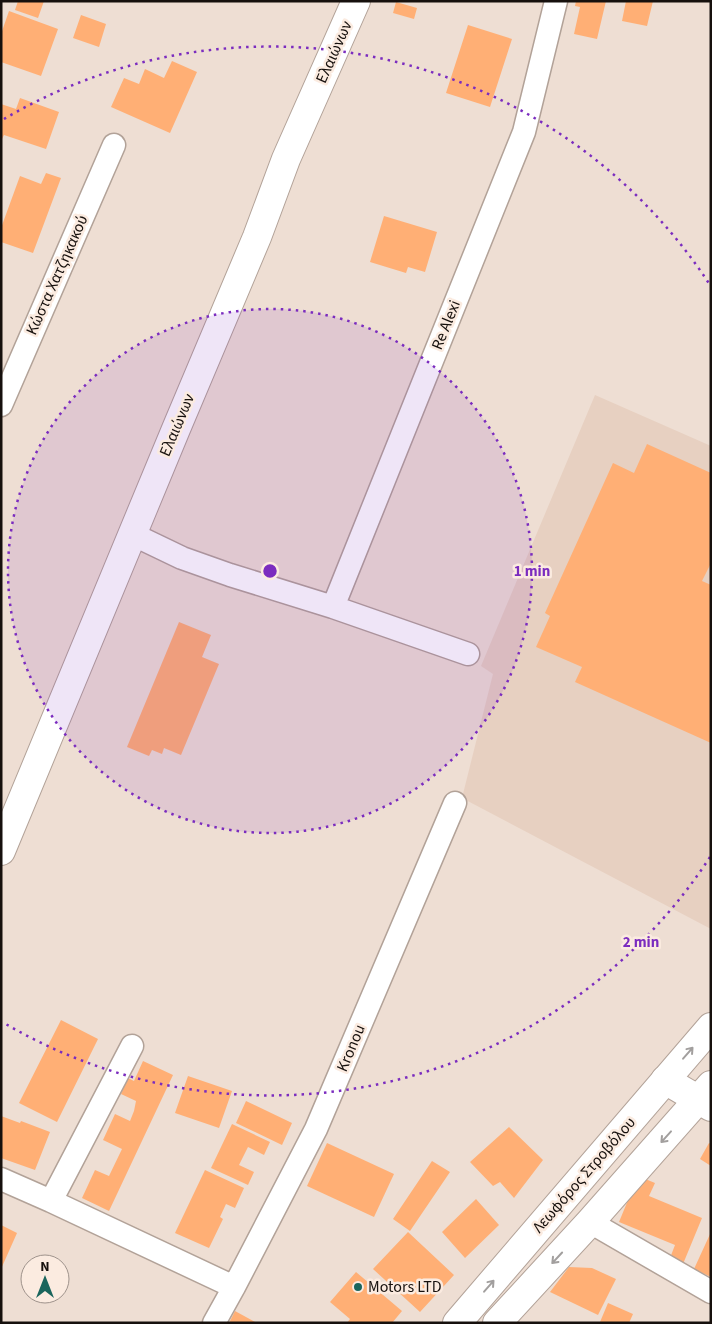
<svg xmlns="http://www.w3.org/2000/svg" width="712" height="1324" viewBox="0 0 712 1324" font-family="'Source Sans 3',sans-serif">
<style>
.built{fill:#e7d0c1}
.building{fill:#ffaf75}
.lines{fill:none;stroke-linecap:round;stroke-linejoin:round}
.minor-casing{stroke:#b2a298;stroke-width:25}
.tertiary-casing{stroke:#b2a298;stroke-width:30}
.secondary-casing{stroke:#b2a298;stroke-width:30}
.primary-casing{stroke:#b2a298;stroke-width:30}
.minor{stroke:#fff;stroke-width:22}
.tertiary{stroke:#fff;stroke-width:28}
.secondary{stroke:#fff;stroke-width:28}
.primary{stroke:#fff;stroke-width:28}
.oneway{stroke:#a29f9e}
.ring{fill:none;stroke:#7b2cbf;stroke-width:2.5;stroke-dasharray:2.5 5}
.poi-dot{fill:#1b655c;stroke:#fbebe0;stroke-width:2}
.labels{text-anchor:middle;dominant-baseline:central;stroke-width:5;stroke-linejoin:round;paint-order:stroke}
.street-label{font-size:16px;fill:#16100d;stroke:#fbebe0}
.poi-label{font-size:16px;fill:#16100d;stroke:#fbebe0;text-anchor:start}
.centre{fill:#7b2cbf;stroke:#fbebe0;stroke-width:2.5}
.ring-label{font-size:15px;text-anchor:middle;font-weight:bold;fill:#7b2cbf;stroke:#fbebe0;stroke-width:5;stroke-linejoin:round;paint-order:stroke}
</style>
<rect width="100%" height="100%" fill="#eeded3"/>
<!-- built -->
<path class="built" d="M595,395l116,51v483l-249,-131 31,-124 -12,-8z"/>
<!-- building -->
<path class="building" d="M18,1h26l-6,17 -23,-8z
M576,1h30l-9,38 -23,-5 6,-27 -5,-1z
M626,1h27l-6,25 -25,-5z
M396,2l21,6 -3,11 -21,-6z
M9,11l49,18 -17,47 -40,-14v-28z
M81,15l25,9 -7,23 -26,-9z
M468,25l44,14 -22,68 -44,-14z
M172,61l25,11 -27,61 -59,-26 13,-29 15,6 6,-15 19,9z
M20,98l39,14 -13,37 -42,-14 -3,6v-37l15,5z
M46,173l15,5 -28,75 -32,-11v-14l19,-52 21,8z
M384,216l53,16 -12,40 -17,-5 -2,6 -36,-11z
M647,444l64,29v90l-9,18 9,4v158l-136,-61 7,-15 -46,-20 14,-31 -5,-3 68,-150 21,10z
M179,622l32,13 -9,22 17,7 -38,91 -17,-7 -2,6 -10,-4 -3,6 -22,-9z
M61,1020l37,19 -41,83 -38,-19z
M143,1061l30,14 -64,136 -27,-13 13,-28 14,6 13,-27 -19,-9 12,-26 15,7 4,-10 2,-10 -15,-7 7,-16 6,3z
M188,1076l44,15 -13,37 -44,-15z
M246,1101l46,22 -10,22 -46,-22z
M1,1116l19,7 1,-2 29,11 -15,38 -34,-12z
M232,1124l38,18 -6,13 -16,-8 -9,18 15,7 -6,13 -37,-17z
M509,1127l34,33 -29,38 -14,-16 -7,4 -23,-24z
M327,1143l67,31 -20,43 -67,-31z
M709,1143l2,1v22l-11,-7z
M432,1161l18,11 -40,59 -17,-12z
M205,1170l39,18 -9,20 -9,-4 -6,13 3,2 -14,29 -34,-15z
M638,1176l17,7 -6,13 53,22 -19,46 -13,-6 5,-13 -56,-23z
M476,1199l23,26 -34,33 -23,-26z
M1,1225l16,8 -16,36z
M408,1232l46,43 -34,37 -47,-43z
M711,1232v45l-17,-8z
M569,1267l23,1 24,11 -18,36 -48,-23z
M356,1272l46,39 -10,12h-45l3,-4 -20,-17z
M608,1303l25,11 -4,9 -29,-1z
M235,1311l22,12h-28z"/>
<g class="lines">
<defs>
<path id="minor" d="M1,405l113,-260
M132,534l50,24 48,17 103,32 135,47
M333,607l191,-475 32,-131
M1,1179l50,22 183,86
M51,1201l81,-155
M590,1222l121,70
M214,1323l20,-36 82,-158 139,-326"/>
<path id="tertiary" d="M665,1080l46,27"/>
<path id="secondary" d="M1,851l175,-422 81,-192 29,-78 70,-158"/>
<path id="primary" d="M457,1323l254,-296
M497,1323l93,-101 121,-137"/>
</defs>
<!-- minor casing -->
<use href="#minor" class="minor-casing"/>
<!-- tertiary casing -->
<use href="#tertiary" class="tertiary-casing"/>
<!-- secondary casing -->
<use href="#secondary" class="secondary-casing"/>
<!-- primary casing -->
<use href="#primary" class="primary-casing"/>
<!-- minor -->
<use href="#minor" class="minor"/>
<!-- tertiary -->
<use href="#tertiary" class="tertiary"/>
<!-- secondary -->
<use href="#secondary" class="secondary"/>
<!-- primary -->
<use href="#primary" class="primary"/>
</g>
<!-- one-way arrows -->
<defs><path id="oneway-shaft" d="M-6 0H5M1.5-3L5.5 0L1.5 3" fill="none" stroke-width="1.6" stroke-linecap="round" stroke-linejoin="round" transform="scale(1.25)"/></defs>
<g class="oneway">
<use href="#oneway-shaft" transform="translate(688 1053) rotate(-49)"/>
<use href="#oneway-shaft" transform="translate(666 1137) rotate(132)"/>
<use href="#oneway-shaft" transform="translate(557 1258) rotate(133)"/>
<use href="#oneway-shaft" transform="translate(489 1286) rotate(-49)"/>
</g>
<!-- distance rings -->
<circle cx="270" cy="571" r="262" fill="#7b2cbf" fill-opacity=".12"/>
<g class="ring">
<circle cx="270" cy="571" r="262"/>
<path d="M710 857A525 525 0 0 1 4 1023M4 119A525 525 0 0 1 710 285"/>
</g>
<!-- markers -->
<circle class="poi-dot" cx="358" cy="1287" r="5"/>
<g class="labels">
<!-- street labels -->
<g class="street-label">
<text transform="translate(334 52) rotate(-66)">Ελαιώνων</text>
<text transform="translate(57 275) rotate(-66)">Κώστα Χατζηκακού</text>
<text transform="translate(446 325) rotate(-68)">Re Alexi</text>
<text transform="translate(177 425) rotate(-67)">Ελαιώνων</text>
<text transform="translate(351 1048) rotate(-67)">Kronou</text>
<text transform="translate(584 1175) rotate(-49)">Λεωφόρος Στροβόλου</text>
</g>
<!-- poi labels -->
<g class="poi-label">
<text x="368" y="1287">Motors LTD</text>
</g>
</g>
<circle cx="270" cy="571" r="8" class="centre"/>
<g class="ring-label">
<text x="532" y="576">1 min</text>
<text x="641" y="947">2 min</text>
</g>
<!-- border -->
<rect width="712" height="1324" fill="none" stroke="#16100d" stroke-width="5"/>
<!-- north arrow -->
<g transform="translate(45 1279)"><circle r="24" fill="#fbebe0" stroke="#9f938c"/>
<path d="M0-4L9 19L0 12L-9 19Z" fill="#1b655c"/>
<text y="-8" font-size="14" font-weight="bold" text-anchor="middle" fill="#16100d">N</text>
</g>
</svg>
